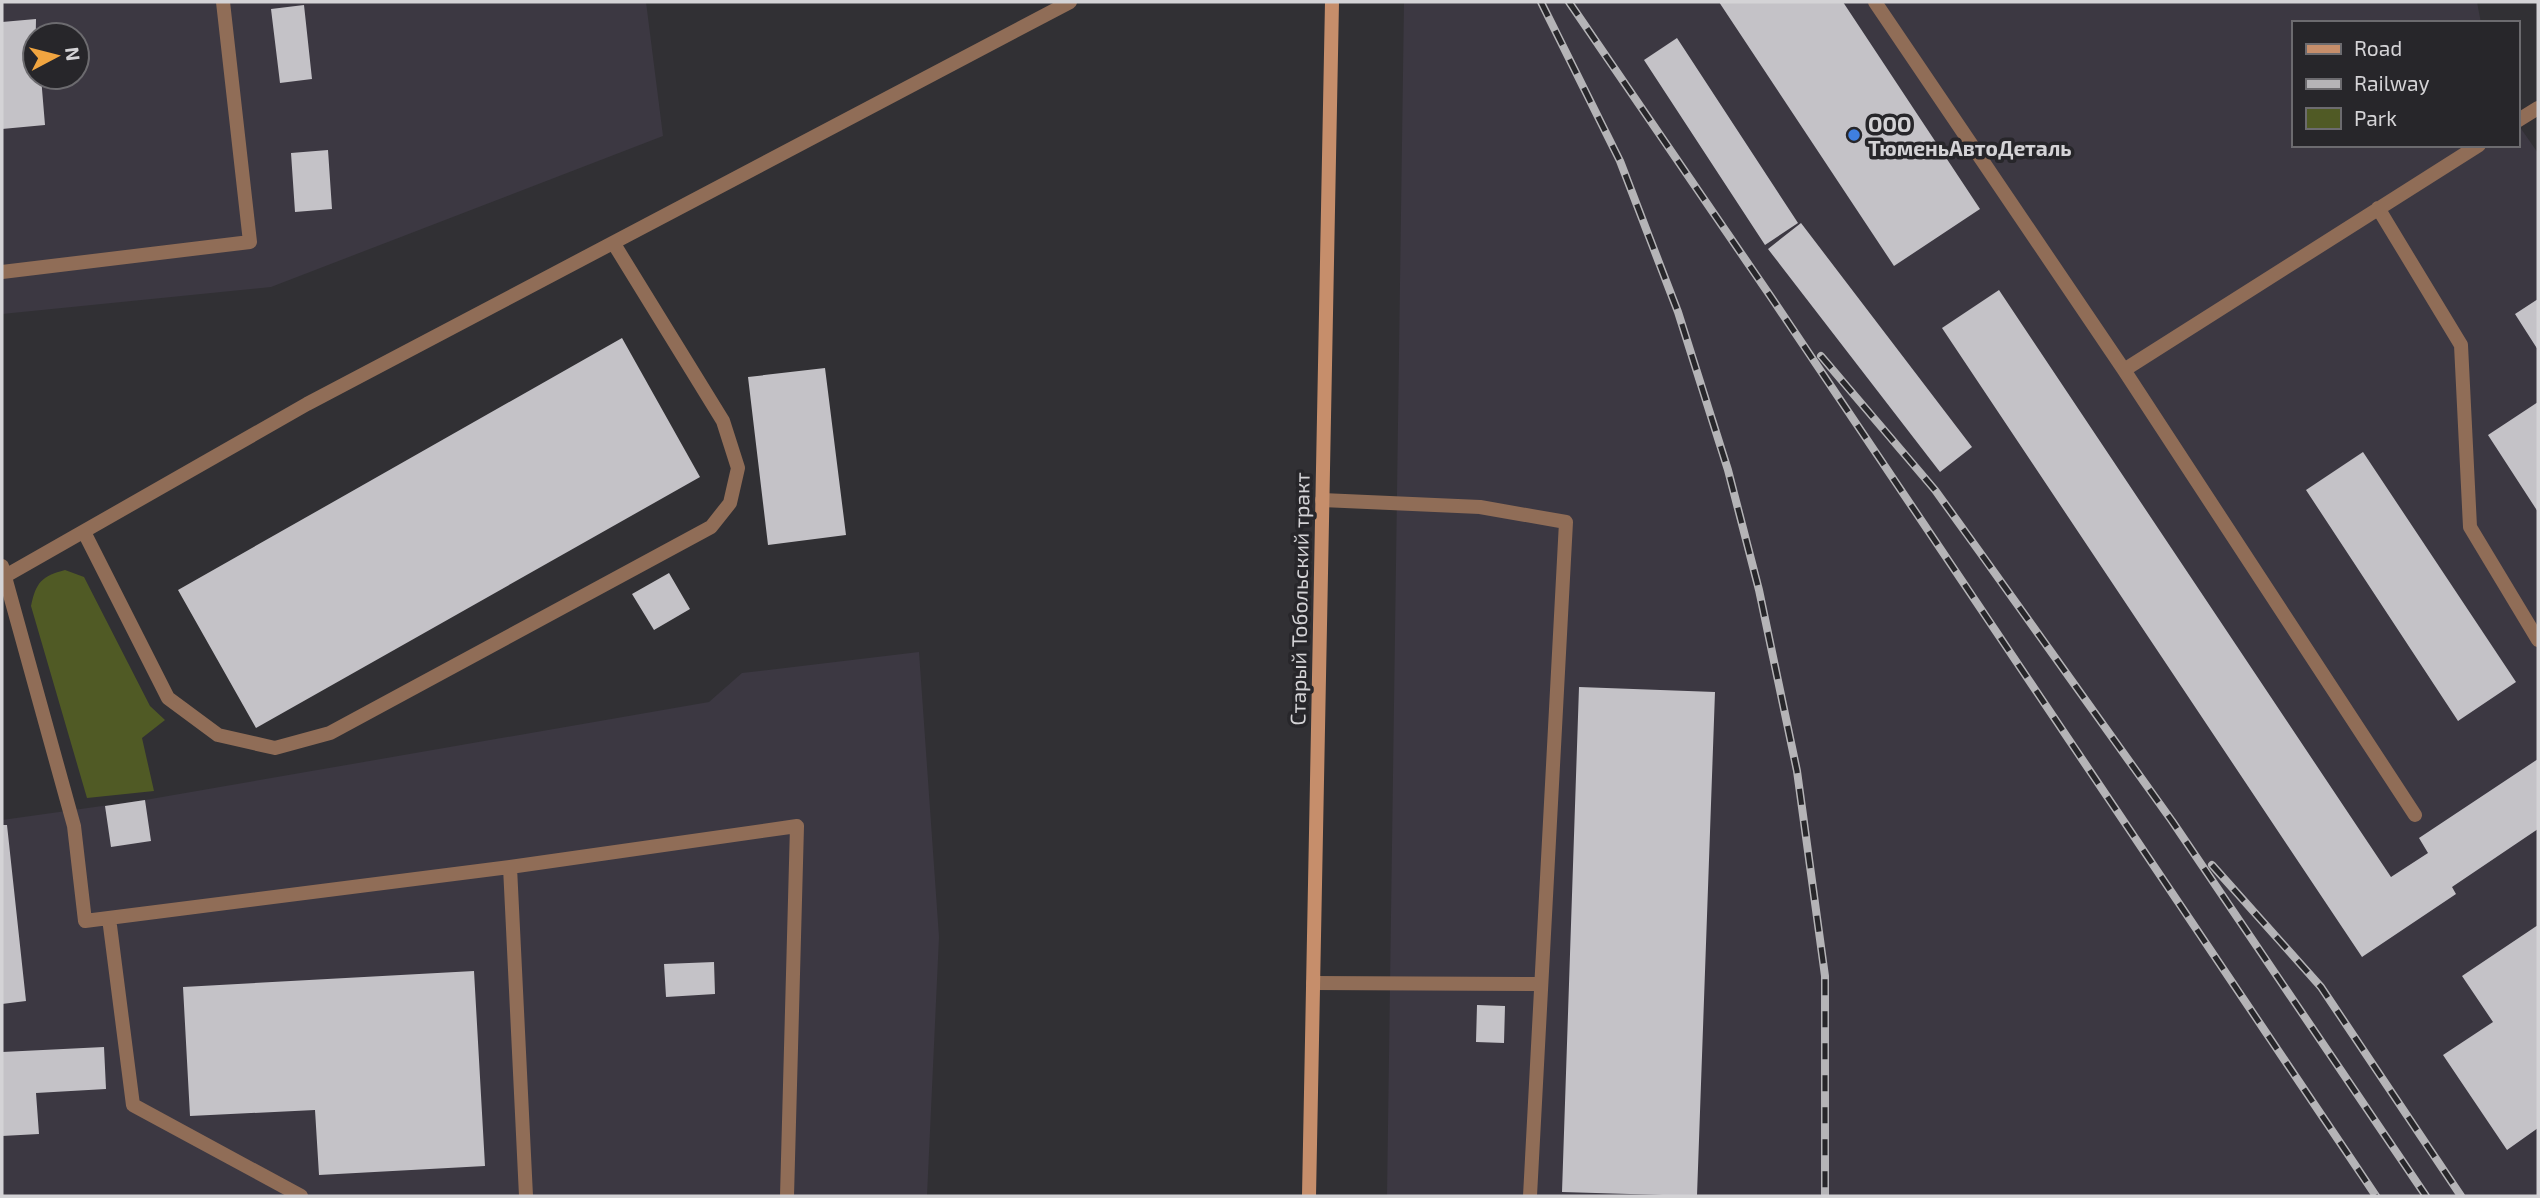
<svg xmlns="http://www.w3.org/2000/svg" width="2540" height="1198" viewBox="0 0 2540 1198" font-family="'Exo 2',sans-serif">
<style>
.built{fill:#3c3842;fill-rule:evenodd}
.green{fill:#505a25}
.building{fill:#c4c2c7}
.lines{fill:none;stroke-linecap:round;stroke-linejoin:round}
.lane{stroke:#906d57;stroke-width:14}
.secondary{stroke:#c68e6b;stroke-width:14}
.rail-casing{stroke:#b5b4b7;stroke-width:8}
.rail{stroke:#27262a;stroke-width:5;stroke-dasharray:16;stroke-linecap:butt}
.shop-dot{fill:#3f7fe0;stroke:#27262a;stroke-width:2.5}
.labels{text-anchor:middle;dominant-baseline:central;stroke-width:7;stroke-linejoin:round;paint-order:stroke}
.poi-label{font-size:21px;font-weight:bold;fill:#d4d3d6;stroke:#27262a;text-anchor:start}
.street-label{font-size:21px;fill:#d4d3d6;stroke:#27262a}
</style>
<rect width="100%" height="100%" fill="#313034"/>
<!-- built -->
<path class="built" d="M2,2h644l17,134 -392,151 -269,27zM35,35h42v42h-42z
M1404,2h1073l4,21h-188v122h224v-22l21,30v1043h-1151z
M919,652l20,285 -12,259h-925v-376l143,-20 564,-98 33,-29z"/>
<!-- green -->
<path class="green" d="M65,570l19,7 66,129 15,14 -23,18 12,53 -67,7 -56,-192c5,-24 11,-30 34,-36z"/>
<!-- building -->
<path class="building" d="M1719,2h124l137,207 -86,57z
M304,5l8,74 -32,4 -9,-74z
M36,19l-1,58h6l4,48 -43,4v-107z
M1677,38l121,185 -33,22 -121,-185z
M328,150l4,59 -37,3 -4,-59z
M1801,223l171,224 -32,25 -172,-223z
M1999,290l392,587 37,-24 -9,-15 119,-79v70l-86,58 4,7 -94,63 -420,-629z
M2538,299v51l-23,-36z
M622,338l78,139 -444,251 -78,-138z
M825,368l21,167 -78,10 -20,-168z
M2538,402v110l-50,-77z
M2363,452l153,230 -58,39 -152,-231z
M669,573l21,36 -36,21 -22,-36z
M1579,687l136,5 -18,504 -135,-4z
M145,800l6,41 -40,6 -6,-41z
M2,825h5l19,176 -24,3z
M2538,925v203l-31,22 -64,-95 50,-33 -31,-46z
M714,962l1,32 -49,3 -2,-33z
M474,971l11,195 -166,9 -4,-65 -125,6 -7,-129z
M1477,1005l28,1 -1,37 -28,-1z
M104,1047l2,42 -70,4 3,41 -37,2v-84z"/>
<g class="lines">
<!-- lane -->
<path class="lane" d="M1875,2l249,368 291,445
M2517,121l21,-13
M2378,208l83,137 9,182 68,113
M2,272l248,-30 -27,-240
M2124,370l355,-225
M1322,500l158,7 86,15 -36,674
M84,532l84,166 50,37 57,13 55,-15 381,-206 19,-24 8,-35 -15,-47 -109,-177
M2,566l72,260 11,95 425,-54 287,-41 -10,370
M2,578l305,-174 763,-402
M510,867l16,329
M109,918l24,187 168,91
M1313,983l227,1"/>
<!-- secondary -->
<path class="secondary" d="M1309,1196l23,-1194"/>
<defs>
<path id="rail" d="M1541,2l79,159 58,151 50,158 31,120 38,181 28,205v220
M1569,2l202,295 605,899
M1821,356l114,134 44,61 193,270 254,375
M2212,865l109,122 140,209"/>
</defs>
<!-- rail casing -->
<use href="#rail" class="rail-casing"/>
<!-- rail -->
<use href="#rail" class="rail"/>
</g>
<!-- markers -->
<circle class="shop-dot" cx="1854" cy="135" r="7"/>
<g class="labels">
<!-- poi labels -->
<g class="poi-label">
<text x="1868" y="123">ООО<tspan x="1868" dy="24">ТюменьАвтоДеталь</tspan></text>
</g>
<!-- street labels -->
<g class="street-label">
<text transform="translate(1299 599) rotate(-89)">Старый Тобольский тракт</text>
</g>
</g>
<!-- border -->
<rect width="2540" height="1198" fill="none" stroke="#d4d3d6" stroke-width="7"/>
<!-- legend -->
<rect x="2292" y="21" width="228" height="126" fill="#27262a" stroke="#6c6b6f" stroke-width="2"/>
<rect x="2306" y="44" width="35" height="10" fill="#c68e6b" stroke="#6c6b6f" stroke-width="2"/>
<text x="2354" y="56" font-size="21" fill="#d4d3d6">Road</text>
<rect x="2306" y="79" width="35" height="10" fill="#b5b4b7" stroke="#6c6b6f" stroke-width="2"/>
<text x="2354" y="91" font-size="21" fill="#d4d3d6">Railway</text>
<rect x="2306" y="108" width="35" height="21" fill="#505a25" stroke="#6c6b6f" stroke-width="2"/>
<text x="2354" y="126" font-size="21" fill="#d4d3d6">Park</text>
<!-- north arrow -->
<g transform="translate(56 56) rotate(83)"><circle r="33" fill="#27262a" stroke="#6c6b6f" stroke-width="2"/>
<path d="M0-5L12 26L0 18L-12 26Z" fill="#f1a540"/>
<text y="-10" font-size="19" font-weight="bold" text-anchor="middle" fill="#d4d3d6">N</text>
</g>
</svg>
